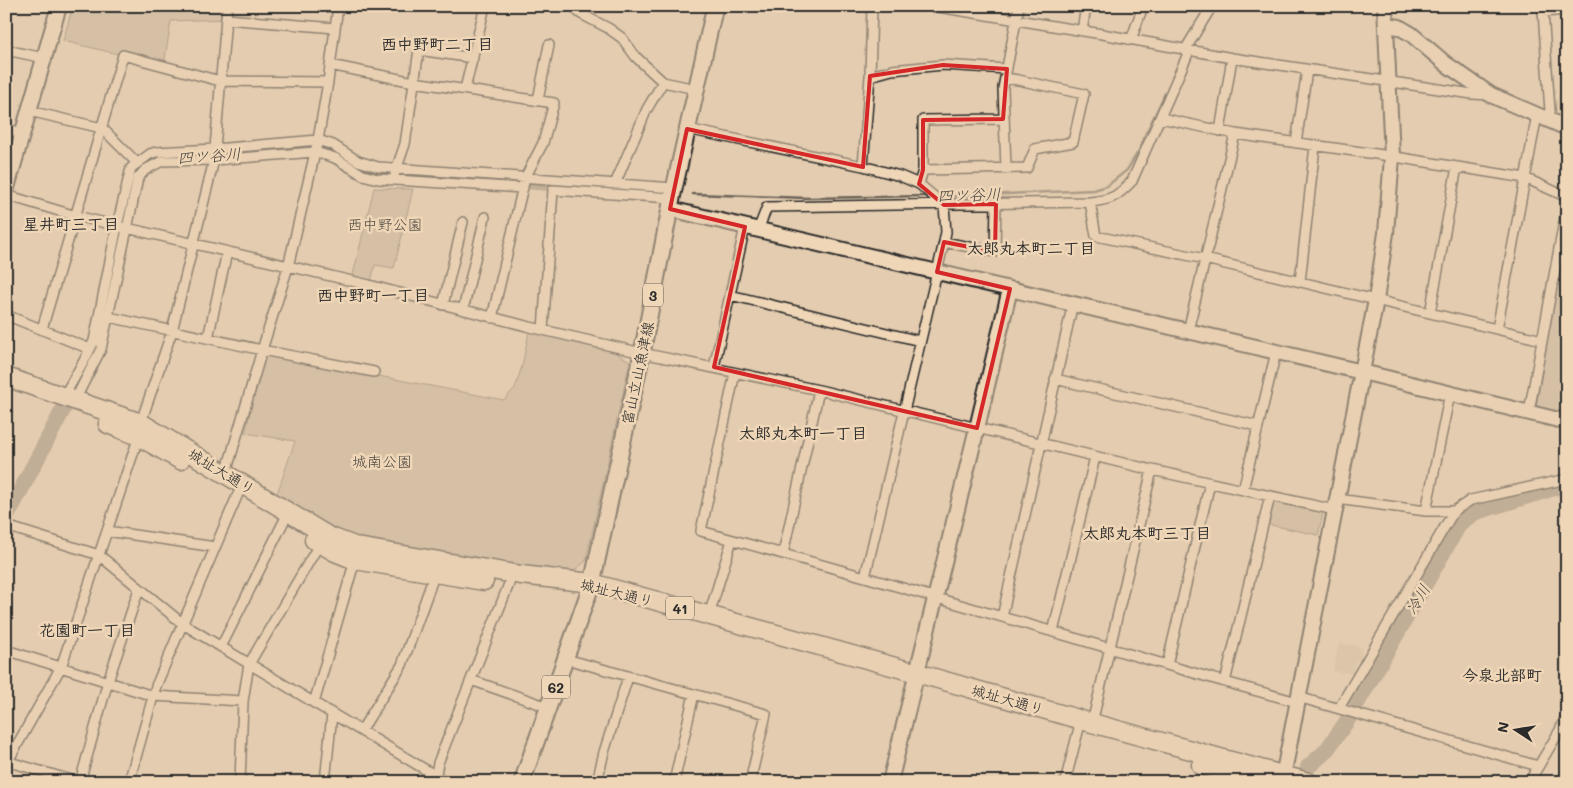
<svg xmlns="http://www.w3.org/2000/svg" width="1573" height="788" viewBox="0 0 1573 788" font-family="Mali,'Klee One',sans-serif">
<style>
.built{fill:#d3bea3}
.green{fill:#c4b199;stroke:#786e62}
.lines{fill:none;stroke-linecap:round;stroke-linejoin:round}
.stream{stroke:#6c6459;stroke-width:2.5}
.river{stroke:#988a78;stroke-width:16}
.street-casing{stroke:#2b2b2b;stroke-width:12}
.secondary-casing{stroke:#2b2b2b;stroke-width:18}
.primary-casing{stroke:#2b2b2b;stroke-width:19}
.highway-casing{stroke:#2b2b2b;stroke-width:21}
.street{stroke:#efd6b7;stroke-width:9}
.secondary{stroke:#efd6b7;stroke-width:14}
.primary{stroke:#efd6b7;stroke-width:15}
.highway{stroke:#efd6b7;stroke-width:18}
.marked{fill:none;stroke:#d62828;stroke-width:4;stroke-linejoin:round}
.labels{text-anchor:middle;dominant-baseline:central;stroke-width:5;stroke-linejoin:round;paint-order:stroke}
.shield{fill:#efd6b7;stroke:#665e55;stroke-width:1}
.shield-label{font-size:14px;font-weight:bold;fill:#2b2b2b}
.park-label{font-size:15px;fill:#4a4641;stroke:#efd6b7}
.street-label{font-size:15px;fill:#2b2b2b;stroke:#efd6b7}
.neighbourhood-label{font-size:16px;font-weight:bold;fill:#2b2b2b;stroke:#efd6b7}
.water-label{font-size:16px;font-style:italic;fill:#46433e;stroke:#efd6b7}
</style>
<rect width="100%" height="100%" fill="#e3ccaf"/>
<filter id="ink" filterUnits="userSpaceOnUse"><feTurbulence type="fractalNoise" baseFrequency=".02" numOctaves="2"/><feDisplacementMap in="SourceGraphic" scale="10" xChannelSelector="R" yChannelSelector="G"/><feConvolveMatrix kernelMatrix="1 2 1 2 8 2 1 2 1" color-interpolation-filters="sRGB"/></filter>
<g filter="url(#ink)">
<!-- built -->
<path class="built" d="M1567,76v46l-16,-7z
M1339,643l23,4 -2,15 -5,-1 -2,13 -20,-3z"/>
<!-- green -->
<path class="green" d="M73,6h154l-1,13 -55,2 -7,44 -101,-24z
M374,188l39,1 -19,79 -19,-3 -5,20 -18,-6z
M1567,226v189l-31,-7z
M530,327l66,15 34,19 -44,200 -13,11 -42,-4 -172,-27 -29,-11 -54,-33 19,-56 -50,-8 19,-76 5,-2 235,45 11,-12 7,-22z
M1271,502l52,11 -5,22 -52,-11z"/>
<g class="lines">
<!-- stream -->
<path class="stream" d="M693,194l115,4 122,-2
M938,197l156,-7 13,-4 20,-16 14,-23 3,-10 27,-55"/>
<!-- river -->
<path class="river" d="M6,518l91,-173 38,-171c5,-9 14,-14 24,-17l59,-2 101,-8c16,3 25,13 39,20 6,4 15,5 22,7l132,6 140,11
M1308,767l18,-16 21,-30 113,-198 16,-11 91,-28"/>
<defs>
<path id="street" d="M572,6l9,8 27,14 14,10 14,19 27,25 33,7
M932,6l170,28 130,24 240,36 18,1
M226,19l109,9
M1082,31l4,-25
M1131,40l12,-34
M6,50l38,8
M330,65l84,17 140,21 -11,40 -18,35 -33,140
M870,76l22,-6 51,-5 64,4
M465,89l20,-83
M538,100l11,-55
M29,111l73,17 35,35
M1161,118l74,16 148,21 142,23 42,19
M1549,120l1,-9 -7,-99 24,-2
M6,129l17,4
M687,129l176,37 37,10 19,8 25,21 2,27 -2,10 -79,335
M1220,131l12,-73
M1296,143l11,-73
M863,166l7,-90 2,-70
M1006,168l-3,-80 16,-82
M923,170l104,-2 8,-19 38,-7 11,-48 -66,-14 -13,-2
M395,173l10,-29 14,-94 54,8
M615,184l32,-75 16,-27
M919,184l4,-14v-50l80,-1
M6,195l70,21 293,69 161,42 112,26 177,37 333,80 183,40
M1090,202l6,34 109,23 337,81
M758,230l9,-23 323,-5c21,-2 27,-5 42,-21l55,-125 1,-11 24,-39
M944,242l51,10 1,-48
M1300,282l15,-136
M730,295l190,46
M443,305l20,-83
M463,310l22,-93
M1430,313l27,-146
M6,315l84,34
M109,317l153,33 112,22
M42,329l81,-274 97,26 108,1
M1497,329l40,-214
M543,330l10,-140 119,8
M1188,331l47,-197
M208,338l19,-86
M714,367l31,-140
M735,373l-34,158 164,46 360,105 72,20
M1055,379l203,47
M64,396l21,-37 9,-18 23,-115 14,-58 19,-14 6,-2 59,-3 103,-9 15,5 25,16 20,6 296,21
M75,400l26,-51 37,-171 7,-8 17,-9 52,-1 101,-8 20,6 28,17 15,4 145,9
M1529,412l38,-207
M226,473l36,-123 26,-83 30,-127 10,-58 10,-76
M1243,490l33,-138
M1337,499l89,12h28
M1426,511l24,-118
M6,526l93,29 84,69 263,158
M107,531l108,16
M783,554l36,-164
M709,615l23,-75
M1002,617l71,-314
M1053,632l42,-175
M221,647l63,-126
M6,650l147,46 90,5
M566,659l200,55 -16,68
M1167,665l43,-182
M471,680l77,27
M1225,682l45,-186
M1298,697l240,69
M314,703l41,-143
M1339,708l115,-197 17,-11 96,-21
M1092,723l60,-253
M361,731l41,-66 33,-92
M6,761l72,21
M8,761l53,-94 46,-136 30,-89 6,-26 29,-85 42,-171 13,-154
M435,779l3,-16 71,-179
M80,782l28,-101 31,-92
M129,782l27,-96 82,-192
M240,782l3,-81 6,-37 71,-121
M325,782l7,-68
M597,782l7,-30 24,-75
M674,782l20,-88
M1065,782l14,-54
M1529,782l31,-52 7,-16"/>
<path id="secondary" d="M1387,25l12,2 12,7 35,30 45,31 76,33
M6,191l53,-185
M670,209l692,163 205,50
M890,782l87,-354 33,-139
M1282,782l94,-482 10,-67 6,-76 -7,-151"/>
<path id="primary" d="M522,782l70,-199 50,-230 30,-155 43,-192"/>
<path id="highway" d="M6,377l135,46 187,113 29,11 164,28 71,8 325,90 175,50 216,59
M108,424l30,12 42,24
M314,540l21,12 20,8 129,21
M1201,765l57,17"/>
</defs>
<!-- street casing -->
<use href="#street" class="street-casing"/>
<!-- secondary casing -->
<use href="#secondary" class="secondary-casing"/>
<!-- primary casing -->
<use href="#primary" class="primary-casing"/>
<!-- highway casing -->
<use href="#highway" class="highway-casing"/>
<!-- street -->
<use href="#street" class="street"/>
<!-- secondary -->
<use href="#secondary" class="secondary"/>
<!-- primary -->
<use href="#primary" class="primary"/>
<!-- highway -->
<use href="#highway" class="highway"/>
</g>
</g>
<!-- marked area -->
<path d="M0 0H1573V788H0ZM943,65l64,4 -4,50 -80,1v50l-4,14 25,21 52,-1 -1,48 -51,-10 -7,30 73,17 -33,139 -263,-61 31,-140 -75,-18 17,-80 176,38 7,-91z" fill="#e3ccaf" fill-opacity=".55" fill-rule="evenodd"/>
<path class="marked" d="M943,65l64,4 -4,50 -80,1v50l-4,14 25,21 52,-1 -1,48 -51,-10 -7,30 73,17 -33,139 -263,-61 31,-140 -75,-18 17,-80 176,38 7,-91z"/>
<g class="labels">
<!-- shield labels -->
<g class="shield">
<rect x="643" y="283.5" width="20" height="23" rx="4"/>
<rect x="666" y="596.5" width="28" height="23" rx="4"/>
<rect x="542" y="675.5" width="28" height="23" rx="4"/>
</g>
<g class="shield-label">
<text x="653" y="295">3</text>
<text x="680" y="608">41</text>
<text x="556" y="687">62</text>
</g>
<!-- park labels -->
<g class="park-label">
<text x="385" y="224">西中野公園</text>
<text x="382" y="461">城南公園</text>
</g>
<!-- street labels -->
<g class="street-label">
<text transform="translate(637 373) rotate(-78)">富山立山魚津線</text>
<text transform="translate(222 471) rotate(31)">城址大通り</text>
<text transform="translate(617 592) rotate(14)">城址大通り</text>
<text transform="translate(1008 699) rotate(16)">城址大通り</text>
</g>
<!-- neighbourhood labels -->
<g class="neighbourhood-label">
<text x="437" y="43">西中野町二丁目</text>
<text x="71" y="223">星井町三丁目</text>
<text x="1031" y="247">太郎丸本町二丁目</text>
<text x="373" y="294">西中野町一丁目</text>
<text x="803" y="432">太郎丸本町一丁目</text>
<text x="1147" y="532">太郎丸本町三丁目</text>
<text x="87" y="629">花園町一丁目</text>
<text x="1502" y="674">今泉北部町</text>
</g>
<!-- water labels -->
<g class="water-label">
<text transform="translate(209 155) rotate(-4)">四ツ谷川</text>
<text transform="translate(969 194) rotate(-2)">四ツ谷川</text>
<text transform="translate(1417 599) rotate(-60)">冷川</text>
</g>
</g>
<!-- margin -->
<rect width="1573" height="788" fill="none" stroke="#efd6b7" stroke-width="25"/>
<rect x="12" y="12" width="1548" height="763" fill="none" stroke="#2b2b2b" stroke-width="2" filter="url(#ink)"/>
<!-- north arrow -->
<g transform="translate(1516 730) rotate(282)" stroke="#efd6b7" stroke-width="4" paint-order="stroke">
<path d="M0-4L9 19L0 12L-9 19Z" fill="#2b2b2b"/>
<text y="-8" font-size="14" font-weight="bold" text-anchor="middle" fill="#2b2b2b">N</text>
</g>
</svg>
